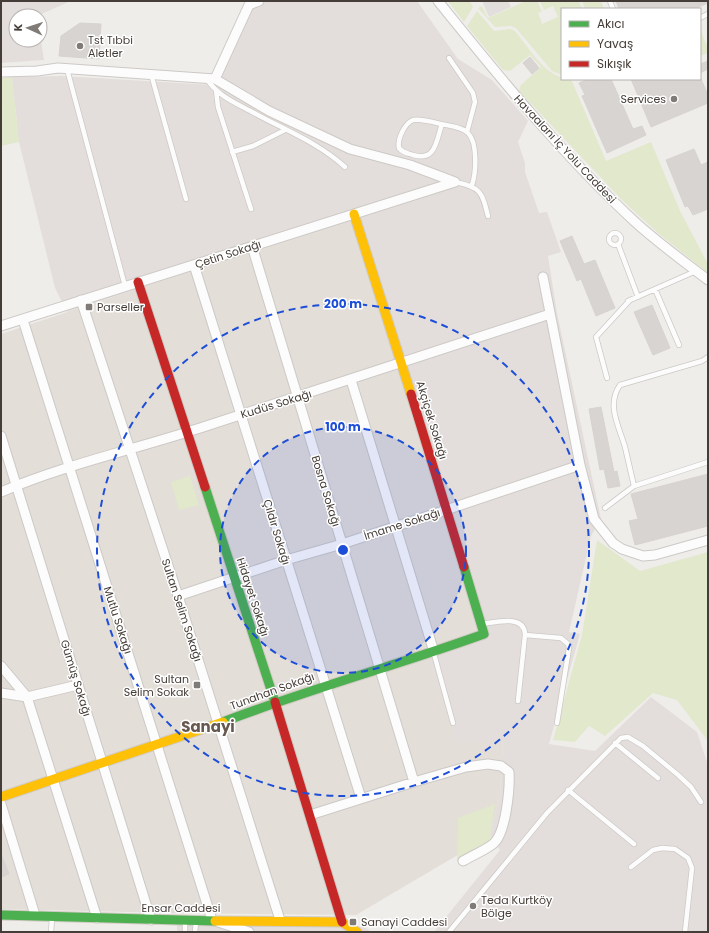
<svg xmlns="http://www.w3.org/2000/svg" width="709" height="933" viewBox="0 0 709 933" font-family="Poppins,sans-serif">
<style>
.residential{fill:#e3ded8}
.industrial{fill:#e3dedb}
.green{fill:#e1e8cc}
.parking{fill:#e1dedb}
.building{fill:#d7d4d1;stroke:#d7d3d0}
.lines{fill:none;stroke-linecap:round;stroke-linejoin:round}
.lane-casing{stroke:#ccc9c6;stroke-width:6}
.street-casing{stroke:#ccc9c6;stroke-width:11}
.fast-casing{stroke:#d0cac3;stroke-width:11}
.slow-casing{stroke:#d0cac3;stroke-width:11}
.jam-casing{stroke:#d0cac3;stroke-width:11}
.lane{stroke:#fdfcfc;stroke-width:4.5}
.street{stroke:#fdfcfc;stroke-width:9}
.fast{stroke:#4caf50;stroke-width:9}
.slow{stroke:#ffc107;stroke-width:9}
.jam{stroke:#c62828;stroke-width:9}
.ring{fill:none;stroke:#1d4ed8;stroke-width:2;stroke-dasharray:7 5}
.poi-dot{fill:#807b76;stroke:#fff;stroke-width:1.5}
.labels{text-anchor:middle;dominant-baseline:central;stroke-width:3;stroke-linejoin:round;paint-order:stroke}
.poi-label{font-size:11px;fill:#453d37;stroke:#fff;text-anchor:start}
.street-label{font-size:11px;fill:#453d37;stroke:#fff}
.district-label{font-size:15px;font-weight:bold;fill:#67594f;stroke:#fff}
.centre{fill:#1d4ed8;stroke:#fff;stroke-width:2}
.ring-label{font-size:12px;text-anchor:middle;font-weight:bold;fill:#1d4ed8;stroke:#fff;stroke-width:3;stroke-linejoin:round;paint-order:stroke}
</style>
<rect width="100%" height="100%" fill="#efedea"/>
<!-- residential -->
<path class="residential" d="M351,218l131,416 21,107 -3,53 -10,42 -134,79 -184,-2 -171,-4v-575z"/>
<!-- industrial -->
<path class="industrial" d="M1,1h70l-34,15h-21v24h24v-6l4,26 -43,3z
M248,1h169l41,58 34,21 36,41 -10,21 7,21v9l14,41 8,-1 14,40 -13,4 9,57 44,206 -10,17 -22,96 11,2 -31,110 46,7 56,-54 46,35 11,33v167h-274l66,-82 -10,-14 10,-42 3,-53 -46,2 -30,-90 55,-19 -131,-416 -284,94 -12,-24 -36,-146 -7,-65 50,-1 151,9z
M177,924l188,3 6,5h-194z"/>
<!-- green -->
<path class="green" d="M448,1h22l3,6 -9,15z
M526,1h11l5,10 -4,2 4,11 16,-7 -5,-11 -9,4 -4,-9h39l3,8h-20v66l-10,-4 -36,-43 -5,-2 -16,1 -17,-19 4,-2 6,12z
M582,1h19l3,8h-19z
M477,11l17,20 16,-2 5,2c15,18 31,48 56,48l35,82 45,-19 29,69 28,53v9l-50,-40 -36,-33 -101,-107 -2,-3 2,-5 20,-18 -11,-12 -20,16 -7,-1 -36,-44z
M700,28l6,16 2,-1v10l-8,3z
M12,77l7,65 -18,4v-68z
M190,476l9,29 -20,5 -8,-28z
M597,540l43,31 68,-19v189l-31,-41 -24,-7 -48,43 -16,-10 -14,16 -22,-2 29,-105z
M495,804l-5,32 4,5 -37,21 1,-44z"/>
<!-- parking -->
<path class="parking" d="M482,1h26l3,6 -22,10z"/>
<!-- building -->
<path class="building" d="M616,1h92v2l-14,6h-75z
M80,23l21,1 -2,35 -40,-3 2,-20z
M530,57l9,11 -7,6 -9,-11z
M708,61v8l-8,4v-9z
M588,79h23l22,50 9,-3 4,9 -39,18 -25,-57 3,-1 -6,-12z
M631,79h70l7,16v8l-57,24z
M694,149l7,16 7,-3v47l-15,6 -5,-9 -3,1 -19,-47z
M572,236l12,28 11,-4 20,48 -19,8 -15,-37 -4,2 -17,-40z
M652,305l18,43 -17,7 -19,-43z
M601,407l13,65 3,-1 3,15 -12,2 -4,-19 -4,1 -11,-61z
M708,474v52l-73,19 -6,-24 9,-2 -7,-25z
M1,854l8,20 -8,3z"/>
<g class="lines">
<defs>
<path id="lane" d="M610,1l3,8
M700,18l8,-4
M449,58l24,35 2,9 -8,30
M67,69l58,217
M151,74l35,125
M207,79c10,17 31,25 47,34 31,17 65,30 91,54
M216,90l2,17 33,102
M442,124c-6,17 -6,38 -29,31 -6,-2 -10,-2 -14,-7 -2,-9 6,-25 14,-28 9,-1 20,2 28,4 9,2 21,3 27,9 10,10 8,40 4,52
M232,152l21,-6 32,-16
M455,182c26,5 27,10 33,34
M609 239a6 6 0 1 1 12 0a6 6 0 1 1-12 0Z
M618,244l20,53
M655,289l24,56
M628,301l68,-30
M607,378l-11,-41 34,-37
M634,486l74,-24
M605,508l29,-22c-3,-13 -6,-26 -9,-39 -6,-21 -19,-42 -5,-62l82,-24 6,-4
M482,624c14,-2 43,-10 43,11l-7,66
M525,635l36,3 7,6 1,4 -12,75
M434,654l19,69
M615,743l43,35
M568,790l66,54
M631,867l22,-17 9,-2 13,1 13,9 4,10 -7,64
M51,932l1,-14
M185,932v-10
M195,932l1,-10
M449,932l98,-119 74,-75 7,-1 15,9 34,28 14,13 10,15"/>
<path id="street" d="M438,1c62,77 124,153 196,220 23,21 49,40 74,59
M1,72l36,-1 21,-3 157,11 54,32 81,38 60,16 45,17
M215,79l34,-74 10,-4
M252,246l162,536
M194,265l167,533
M543,277l37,188 14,54 19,24 9,6 21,7 12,-1 53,-15
M81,300l97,296 102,324
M23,320l189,600 37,12
M1,326l454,-144
M351,380l83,272
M1,436l150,484
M1,492c63,-27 131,-42 196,-63 118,-38 235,-77 353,-115
M178,596l108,-36 56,-16 104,-34 134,-45
M1,666l26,31 70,221
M1,693l26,4 51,-12
M1,804l34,111
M310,815l104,-33 52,-15 22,-3 13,2 8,6c1,16 -3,62 -16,72 -9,7 -20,11 -30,17"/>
<path id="fast" d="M205,487l70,215
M223,722c86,-33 175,-57 261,-88l-20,-67
M1,915l214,6"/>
<path id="slow" d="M354,214l57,180
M1,797l222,-75
M215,921l127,1 15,10"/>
<path id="jam" d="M138,282l67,205
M411,394l53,173
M275,702l67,220"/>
</defs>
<!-- lane casing -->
<use href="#lane" class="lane-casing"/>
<!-- street casing -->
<use href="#street" class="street-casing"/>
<!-- fast casing -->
<use href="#fast" class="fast-casing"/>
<!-- slow casing -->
<use href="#slow" class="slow-casing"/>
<!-- jam casing -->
<use href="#jam" class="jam-casing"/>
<!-- lane -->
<use href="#lane" class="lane"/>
<!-- street -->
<use href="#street" class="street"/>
<!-- fast -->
<use href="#fast" class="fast"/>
<!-- slow -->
<use href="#slow" class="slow"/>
<!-- jam -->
<use href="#jam" class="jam"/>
</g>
<!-- distance rings -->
<circle cx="343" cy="550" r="123" fill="#1d4ed8" fill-opacity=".12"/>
<g class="ring">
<circle cx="343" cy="550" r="123"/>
<circle cx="343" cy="550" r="246"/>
</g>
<!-- markers -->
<g class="poi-dot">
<circle cx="80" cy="46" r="4"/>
<circle cx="674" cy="99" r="4"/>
<rect x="85" y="303" width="8" height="8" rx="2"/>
<rect x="193" y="681" width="8" height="8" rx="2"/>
<circle cx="473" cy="906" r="4"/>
<rect x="349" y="918" width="8" height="8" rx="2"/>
</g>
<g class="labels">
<!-- poi labels -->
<g class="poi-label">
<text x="88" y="40">Tst Tıbbi<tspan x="88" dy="13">Aletler</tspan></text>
<text x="666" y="99" text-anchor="end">Services</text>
<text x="97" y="307">Parseller</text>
<text x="189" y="679" text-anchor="end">Sultan<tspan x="189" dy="13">Selim Sokak</tspan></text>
<text x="481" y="900">Teda Kurtköy<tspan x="481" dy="13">Bölge</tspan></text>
<text x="361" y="922">Sanayi Caddesi</text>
</g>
<!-- street labels -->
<g class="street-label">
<text transform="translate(565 149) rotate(47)">Havaalanı İç Yolu Caddesi</text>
<text transform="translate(228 254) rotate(-18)">Çetin Sokağı</text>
<text transform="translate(276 404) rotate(-17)">Kudüs Sokağı</text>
<text transform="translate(432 420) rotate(73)">Akçiçek Sokağı</text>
<text transform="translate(326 491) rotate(73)">Bosna Sokağı</text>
<text transform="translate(402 524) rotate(-18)">İmame Sokağı</text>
<text transform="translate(277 532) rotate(73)">Çıldır Sokağı</text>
<text transform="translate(253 597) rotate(72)">Hidayet Sokağı</text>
<text transform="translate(182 610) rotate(72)">Sultan Selim Sokağı</text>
<text transform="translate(118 620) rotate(72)">Mutlu Sokağı</text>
<text transform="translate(76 678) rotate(73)">Gümüş Sokağı</text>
<text transform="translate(272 691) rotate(-20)">Tunahan Sokağı</text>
<text x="181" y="908">Ensar Caddesi</text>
</g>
<!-- district labels -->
<g class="district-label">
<text x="208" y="726">Sanayi</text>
</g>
</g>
<circle cx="343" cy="550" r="6" class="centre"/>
<g class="ring-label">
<text x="343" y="308">200 m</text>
<text x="343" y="431">100 m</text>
</g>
<!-- border -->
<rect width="709" height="933" fill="none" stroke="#453d37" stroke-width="4"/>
<!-- legend -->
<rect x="561" y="8" width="140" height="72" fill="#ffffff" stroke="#b5b1af"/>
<rect x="569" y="21" width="20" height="6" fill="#4caf50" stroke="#b5b1af"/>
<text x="597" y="28" font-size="12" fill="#453d37">Akıcı</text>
<rect x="569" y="41" width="20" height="6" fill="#ffc107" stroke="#b5b1af"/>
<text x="597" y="48" font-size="12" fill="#453d37">Yavaş</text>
<rect x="569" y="61" width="20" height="6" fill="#c62828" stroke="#b5b1af"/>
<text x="597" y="68" font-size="12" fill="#453d37">Sıkışık</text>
<!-- north arrow -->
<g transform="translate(28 28) rotate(273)"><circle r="19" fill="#ffffff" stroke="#b5b1af"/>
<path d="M0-3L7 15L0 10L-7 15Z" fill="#807b76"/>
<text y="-6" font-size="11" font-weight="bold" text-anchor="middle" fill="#453d37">K</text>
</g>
</svg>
